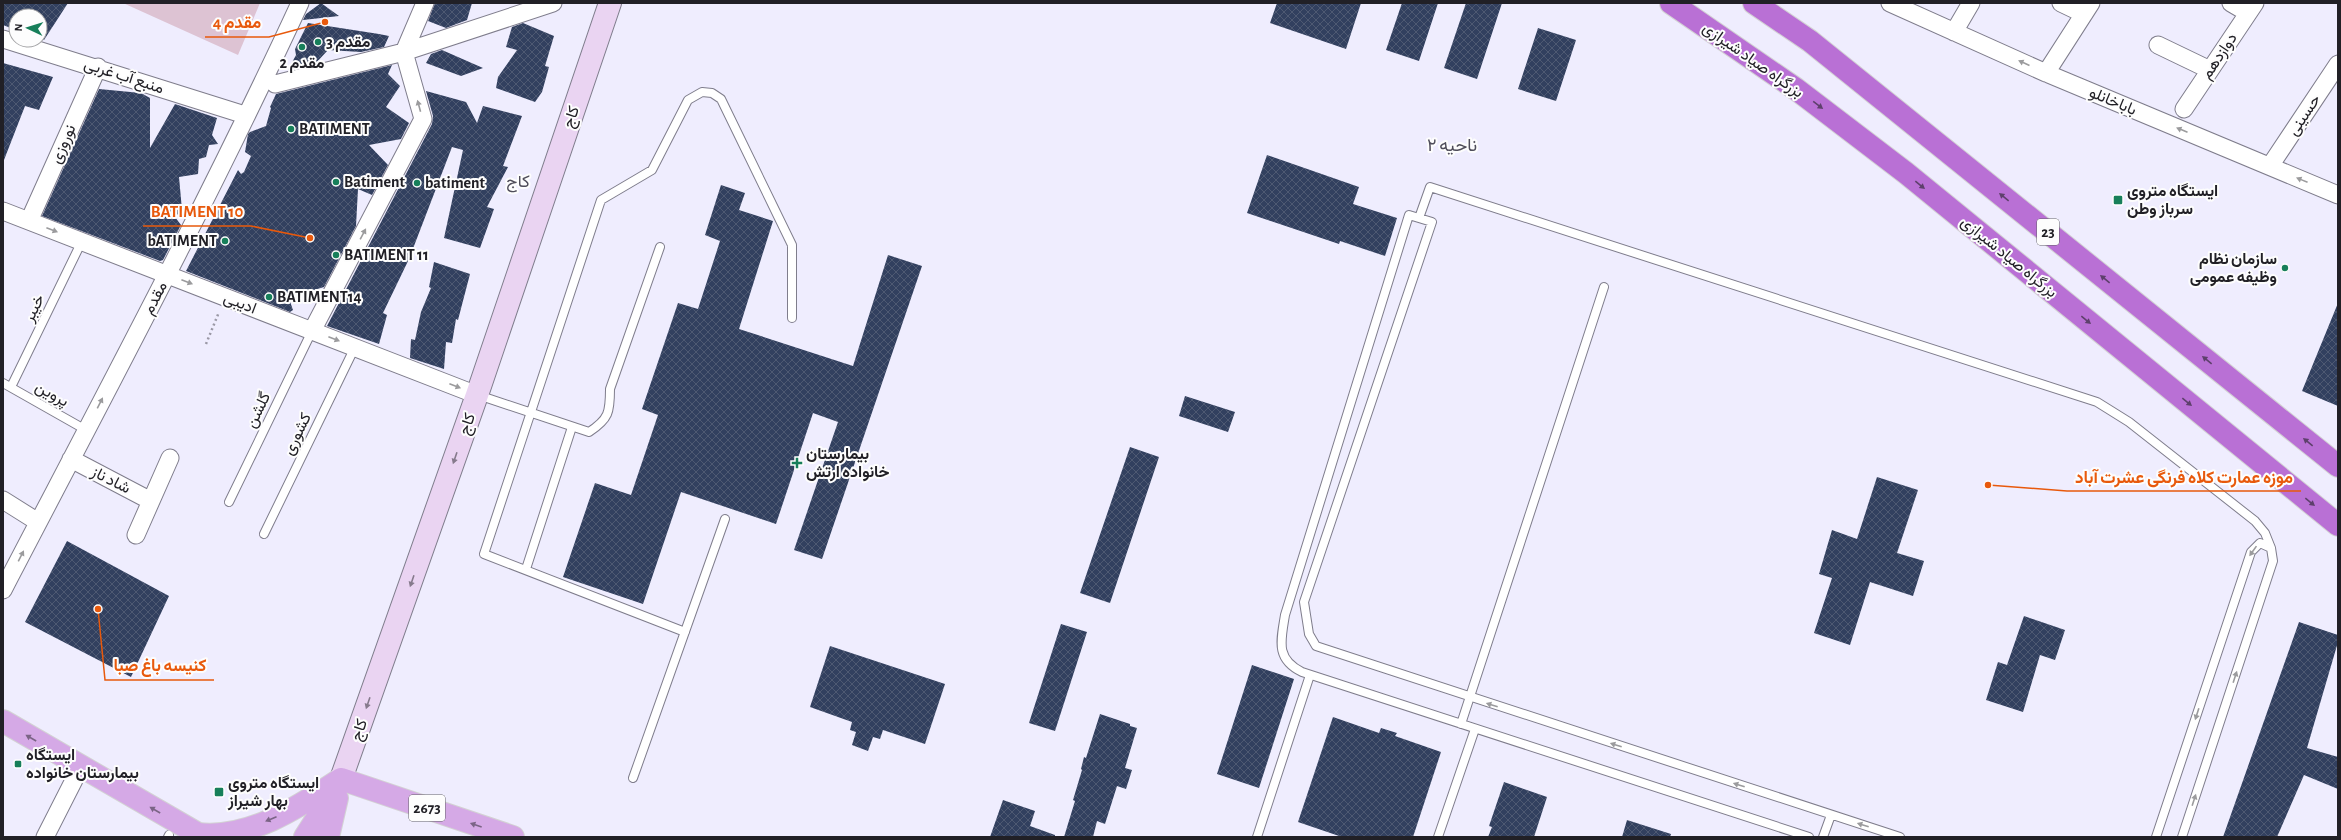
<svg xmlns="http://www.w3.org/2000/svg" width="2341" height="840" viewBox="0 0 2341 840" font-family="'Alegreya Sans',Vazirmatn,sans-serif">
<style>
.green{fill:#ddc3d3}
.building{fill:url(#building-cross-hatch)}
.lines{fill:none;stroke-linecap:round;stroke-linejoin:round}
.lane-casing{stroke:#7f7d8c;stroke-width:10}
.street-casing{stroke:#7f7d8c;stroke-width:19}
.secondary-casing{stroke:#7f7d8c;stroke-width:24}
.primary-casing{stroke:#d3d2d4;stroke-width:24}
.highway-casing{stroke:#d3d2d4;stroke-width:24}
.path{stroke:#9a98a5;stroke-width:2.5;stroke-dasharray:2 3;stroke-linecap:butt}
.lane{stroke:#fff;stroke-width:8}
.street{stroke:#fff;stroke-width:17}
.secondary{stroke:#ead4f2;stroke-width:22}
.primary{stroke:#d5a9e6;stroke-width:22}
.highway{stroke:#b970d5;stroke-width:22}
.oneway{fill:#9b9b9d}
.oneway2{fill:#5e406c}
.oneway3{fill:#867a8c}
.oneway4{fill:#7b6486}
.poi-dot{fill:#177f5a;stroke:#fdfdfd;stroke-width:1.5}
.labels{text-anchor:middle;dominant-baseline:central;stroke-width:4;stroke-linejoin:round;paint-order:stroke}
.shield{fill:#fdfdfd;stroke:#636266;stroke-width:1}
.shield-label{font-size:15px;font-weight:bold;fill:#212026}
.poi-label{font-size:16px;font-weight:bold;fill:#212026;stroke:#fdfdfd;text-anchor:start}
.street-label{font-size:16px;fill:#212026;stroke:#fdfdfd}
.neighbourhood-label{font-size:17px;fill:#4f4d5a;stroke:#fdfdfd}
.quarter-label{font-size:18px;fill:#4f4d5a;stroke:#fdfdfd}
.leader{fill:none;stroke:#e8590c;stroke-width:1.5}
.callout-dot{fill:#e8590c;stroke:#fdfdfd;stroke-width:1.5}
.callout-label{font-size:17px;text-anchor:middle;font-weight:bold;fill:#e8590c;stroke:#fdfdfd;stroke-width:4;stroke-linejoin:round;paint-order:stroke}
</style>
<defs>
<pattern id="building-cross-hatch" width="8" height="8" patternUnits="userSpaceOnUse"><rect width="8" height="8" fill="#32405f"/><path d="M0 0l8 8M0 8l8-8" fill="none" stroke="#4e5972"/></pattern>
</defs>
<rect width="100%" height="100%" fill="#efedfe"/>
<!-- green -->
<path class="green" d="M123,3h137l-22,52z"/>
<!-- building -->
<path class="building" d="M3,3h65l-24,37 -4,-2v-22h-24v14l-13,-5z
M321,3l18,13 -36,4 3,-6z
M435,3h37l-5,17 -21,8 -18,-7z
M1277,3h84l-15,46 -76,-26z
M1402,3h36l-19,58 -33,-11z
M1466,3h36l-25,76 -33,-11z
M308,23l71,11 10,2 -5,11 -23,5 -33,-2 -13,14 -27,6 8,-15 -1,-6z
M523,23l31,13 -9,30 4,1 -7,25 -7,10 -39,-14 2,-11 19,-27 -11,-3 6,-20z
M1538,28l38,12 -20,61 -38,-12z
M442,50l41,18 -22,8 -35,-13 5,-9z
M3,63l50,14 -14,33 -14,-4 -21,54z
M392,65l-4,9 12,12 -14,21 23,16 -8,16 -32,6 19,20 -16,30 -14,-6 -2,37 -32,61 -10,3 -27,3 6,17 -3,2 -104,-41 52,-101 3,4 3,-2 7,-16 -6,-4 3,-18 2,-2 16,-6 5,-18 -1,-1 6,-13z
M99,89l42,4 9,5v50l25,-44 42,14 -5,17 6,9 -9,1 -3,12 -7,2 -1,15 -19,3 3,33 -7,7 6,8 -18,35 -3,1 -118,-45z
M426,91l40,11 11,21 6,-17 39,10 -19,50 5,1 -21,40 7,2 -14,39 -36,-10 19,-88 -11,-3 -43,112 -26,54 4,2 -8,29 -52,-18 105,-202 1,-8z
M1267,155l92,32 -6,17 44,14 -12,38 -45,-15 -1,3 -92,-31z
M721,185l24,8 -6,17 34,11 -34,108 114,37 35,-111 34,11 -100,293 -28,-9 44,-128 -25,-9 -37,111 -95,-32 -38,112 -80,-27 32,-94 36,12 27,-80 -16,-6 36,-106 20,6 22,-68 -15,-6z
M434,262l36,12 -12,46 -2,-1 -4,24 -6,-1 -2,27 -34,-11 1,-19 4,1 6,-28 10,-24 -2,-1z
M2338,303v103l-36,-15z
M1185,396l50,16 -7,20 -49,-16z
M1130,447l29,10 -49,146 -30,-10z
M1877,477l41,13 -21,63 27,8 -11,35 -43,-14 -20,63 -36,-12 18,-55 -13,-4 13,-44 25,9z
M67,541l102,55 -38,81 -106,-55z
M2024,616l41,14 -10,30 -15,-5 -17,57 -37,-12 12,-38 9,3z
M2299,622l39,13v7l-31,106 31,9v32l-34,-14 -27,62h-54z
M1061,624l26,8 -32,99 -26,-8z
M830,646l115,38 -20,60 -42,-14 -3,9 -7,-2 -5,14 -16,-6 4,-13 -6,-2 2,-8 -42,-15z
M1252,665l42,14 -35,109 -42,-14z
M1100,714l30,10v2l7,2 -12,40 7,2 -6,19 -9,-3 -12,38 -8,-3 -4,16h-29l11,-36 -2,-1 9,-30 -1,-1 3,-12 2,1z
M1333,717l46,16 2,-5 16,5 -2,3 46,16 -28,85h-71l-44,-15z
M1504,782l43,15 -13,40h-46l4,-10 -3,-1z
M1003,800l32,11 -5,15 25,9v2h-65z
M1627,820l44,14 -1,3h-48z"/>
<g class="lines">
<defs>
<path id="lane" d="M1419,218l11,-31 667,215 32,20 126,99 10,12 6,15
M3,383l83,47
M11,387l71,-146
M478,395l111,37c20,-13 21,-20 21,-43l50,-142
M229,502l83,-171
M264,534l91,-187
M526,569l46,-142
M685,632l-201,-78 117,-354 51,-30 36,-70 14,-8 10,1 9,6 71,146v73
M1461,724l143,-437
M633,778l92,-259
M168,837l1,-2
M1257,837l53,-162
M1438,837l37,-108
M1809,837l-507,-165c-27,-13 -21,-32 -17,-57l124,-400 23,7 -128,380 5,32 7,12 584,191
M1823,837l8,-22
M2156,837l95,-285 9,-9 11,5 2,13 -91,276"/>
<path id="street" d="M1890,3l156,70 292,122
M2061,3l23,11
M2231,3l17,10
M1954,32l17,-29
M3,39l242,76
M2158,45l52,25
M2046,73l45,-70
M275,84l129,-32 149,-49
M2184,109l71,-106
M2270,166l68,-102
M3,211l474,184
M29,221l69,-154
M312,331l111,-212 -19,-67 21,-49
M71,459l80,42
M3,500l35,22
M136,535l34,-77
M3,590c101,-194 205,-388 297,-587
M45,837l29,-57"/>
<path id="secondary" d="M341,779l136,-384 133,-392"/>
<path id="primary" d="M3,721l195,113c52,6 102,-28 143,-55
M341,779l172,58
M305,837l34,-53
M328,837l9,-39"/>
<path id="highway" d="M1671,3l125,86 110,84 432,352
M1754,3l56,38 528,425"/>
</defs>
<!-- lane casing -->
<use href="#lane" class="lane-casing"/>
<!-- street casing -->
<use href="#street" class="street-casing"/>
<!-- secondary casing -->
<use href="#secondary" class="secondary-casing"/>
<!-- primary casing -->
<use href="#primary" class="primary-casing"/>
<!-- highway casing -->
<use href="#highway" class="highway-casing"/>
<!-- path -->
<path class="path" d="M206,344l13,-32"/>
<!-- lane -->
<use href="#lane" class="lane"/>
<!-- street -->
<use href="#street" class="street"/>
<!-- secondary -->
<use href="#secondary" class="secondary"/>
<!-- primary -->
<use href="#primary" class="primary"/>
<!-- highway -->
<use href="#highway" class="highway"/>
</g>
<!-- one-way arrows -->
<defs><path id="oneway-solid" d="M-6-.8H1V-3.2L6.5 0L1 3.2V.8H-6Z"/></defs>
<g class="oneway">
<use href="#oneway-solid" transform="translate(2024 63) rotate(-156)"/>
<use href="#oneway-solid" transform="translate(419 106) rotate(-105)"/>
<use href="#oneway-solid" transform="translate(2182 130) rotate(-157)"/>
<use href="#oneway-solid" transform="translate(2302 180) rotate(-158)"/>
<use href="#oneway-solid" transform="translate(52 230) rotate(21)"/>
<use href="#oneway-solid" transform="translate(363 234) rotate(-62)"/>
<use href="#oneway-solid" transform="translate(187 282) rotate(21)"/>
<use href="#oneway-solid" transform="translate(334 339) rotate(21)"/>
<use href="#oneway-solid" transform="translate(455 386) rotate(21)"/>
<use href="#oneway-solid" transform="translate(100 403) rotate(-63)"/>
<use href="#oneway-solid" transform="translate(2253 551) rotate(125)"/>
<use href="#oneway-solid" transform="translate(21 556) rotate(-63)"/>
<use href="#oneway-solid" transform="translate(2235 677) rotate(-72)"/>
<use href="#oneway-solid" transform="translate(1492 705) rotate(-162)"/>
<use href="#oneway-solid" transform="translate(2197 714) rotate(108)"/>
<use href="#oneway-solid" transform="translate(1616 745) rotate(-162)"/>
<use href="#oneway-solid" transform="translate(1739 785) rotate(-162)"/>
<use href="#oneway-solid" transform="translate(2194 800) rotate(-72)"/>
<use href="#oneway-solid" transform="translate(1863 825) rotate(-162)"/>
</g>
<g class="oneway2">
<use href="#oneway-solid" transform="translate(1818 105) rotate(37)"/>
<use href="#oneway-solid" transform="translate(1920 185) rotate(39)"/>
<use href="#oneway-solid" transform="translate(2004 197) rotate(-141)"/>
<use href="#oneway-solid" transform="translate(2105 279) rotate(-141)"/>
<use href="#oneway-solid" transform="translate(2086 320) rotate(39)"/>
<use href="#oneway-solid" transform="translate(2207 360) rotate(-141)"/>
<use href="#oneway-solid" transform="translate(2187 402) rotate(39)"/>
<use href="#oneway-solid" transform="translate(2308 442) rotate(-141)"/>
<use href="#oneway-solid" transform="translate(2310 502) rotate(39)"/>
</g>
<g class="oneway3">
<use href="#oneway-solid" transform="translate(455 458) rotate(109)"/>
<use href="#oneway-solid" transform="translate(412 581) rotate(109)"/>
<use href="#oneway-solid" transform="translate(368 703) rotate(109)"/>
</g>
<g class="oneway4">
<use href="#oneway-solid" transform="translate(31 738) rotate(-150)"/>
<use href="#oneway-solid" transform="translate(155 810) rotate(-150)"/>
<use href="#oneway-solid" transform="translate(271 819) rotate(157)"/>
<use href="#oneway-solid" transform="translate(476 825) rotate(-161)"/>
</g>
<!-- markers -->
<g class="poi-dot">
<circle cx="318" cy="42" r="4"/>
<circle cx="302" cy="47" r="4"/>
<circle cx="291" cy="129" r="4"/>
<circle cx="336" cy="182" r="4"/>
<circle cx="417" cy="183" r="4"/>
<rect x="2113" y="195" width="10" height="10" rx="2"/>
<circle cx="225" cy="241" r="4"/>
<circle cx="336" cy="255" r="4"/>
<circle cx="2285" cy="268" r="4"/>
<circle cx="269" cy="297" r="4"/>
<path d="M795 457h4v4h4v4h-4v4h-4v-4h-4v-4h4z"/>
<rect x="14" y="760" width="8" height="8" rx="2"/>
<rect x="214" y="787" width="10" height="10" rx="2"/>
</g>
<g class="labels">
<!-- shield labels -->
<g class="shield">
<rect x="2037" y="219" width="22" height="26" rx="3"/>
<rect x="409" y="795" width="36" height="26" rx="3"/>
</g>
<g class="shield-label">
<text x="2048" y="232">23</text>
<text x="427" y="808">2673</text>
</g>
<!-- poi labels -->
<g class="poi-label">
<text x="326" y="42">3 مقدم</text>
<text x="302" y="63" text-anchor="middle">مقدم 2</text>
<text x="299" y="129">BATIMENT</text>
<text x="344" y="182">Batiment</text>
<text x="425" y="183">batiment</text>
<text x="2127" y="191">ایستگاه متروی<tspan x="2127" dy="18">سرباز وطن</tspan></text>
<text x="217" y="241" text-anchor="end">bATIMENT</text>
<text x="344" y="255">BATIMENT 11</text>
<text x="2277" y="259" text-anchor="end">سازمان نظام<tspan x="2277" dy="18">وظیفه عمومی</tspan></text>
<text x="277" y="297">BATIMENT14</text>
<text x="806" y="454">بیمارستان<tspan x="806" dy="18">خانواده ارتش</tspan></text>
<text x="26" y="755">ایستگاه<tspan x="26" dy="18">بیمارستان خانواده</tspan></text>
<text x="228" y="783">ایستگاه متروی<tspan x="228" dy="18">بهار شیراز</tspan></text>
</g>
<!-- street labels -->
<g class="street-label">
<text transform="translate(2219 56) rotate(-56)">دوازدهم</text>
<text transform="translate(1753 60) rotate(35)">بزرگراه صیاد شیرازی</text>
<text transform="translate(124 76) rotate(18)">منبع آب غربی</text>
<text transform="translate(2113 101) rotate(23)">باباخانلو</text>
<text transform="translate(2304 115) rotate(-56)">حسینی</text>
<text transform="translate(571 117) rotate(-71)">کاج</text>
<text transform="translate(63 144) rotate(-66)">نوروزی</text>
<text transform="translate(2009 257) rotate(39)">بزرگراه صیاد شیرازی</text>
<text transform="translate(155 298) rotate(-63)">مقدم</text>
<text transform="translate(240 303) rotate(21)">ادیبی</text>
<text transform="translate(34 308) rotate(-64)">خیبر</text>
<text transform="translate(52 394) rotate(29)">پروین</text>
<text transform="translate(258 410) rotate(-64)">گلشن</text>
<text transform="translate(467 424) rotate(-71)">کاج</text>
<text transform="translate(297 434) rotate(-64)">کشوری</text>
<text transform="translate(111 480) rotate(27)">شاد ناز</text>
<text transform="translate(359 730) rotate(-71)">کاج</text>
</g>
<!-- neighbourhood labels -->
<g class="neighbourhood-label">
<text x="518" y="181">کاج</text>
</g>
<!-- quarter labels -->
<g class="quarter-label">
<text x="1452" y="146">ناحیه ۲</text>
</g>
</g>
<!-- callouts -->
<path class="leader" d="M325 22L269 37H205M310 238L251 226H143M1988 485L2067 491H2301M98 609L105 680H214"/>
<g class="callout-dot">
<circle cx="325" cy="22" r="4"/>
<circle cx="310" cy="238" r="4"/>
<circle cx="1988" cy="485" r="4"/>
<circle cx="98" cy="609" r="4"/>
</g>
<g class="callout-label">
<text x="237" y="28">4 مقدم</text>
<text x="197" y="217">BATIMENT 10</text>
<text x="2184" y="483">موزه عمارت کلاه فرنگی عشرت آباد</text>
<text x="160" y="671">کنیسه باغ صبا</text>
</g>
<!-- border -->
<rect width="2341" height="840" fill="none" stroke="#212026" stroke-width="8"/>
<!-- north arrow -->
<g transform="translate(28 28) rotate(274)"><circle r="19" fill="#fdfdfd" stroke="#a5a5a7"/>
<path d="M0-3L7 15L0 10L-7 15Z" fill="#177f5a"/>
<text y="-6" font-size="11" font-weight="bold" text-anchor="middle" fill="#212026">N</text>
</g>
</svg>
